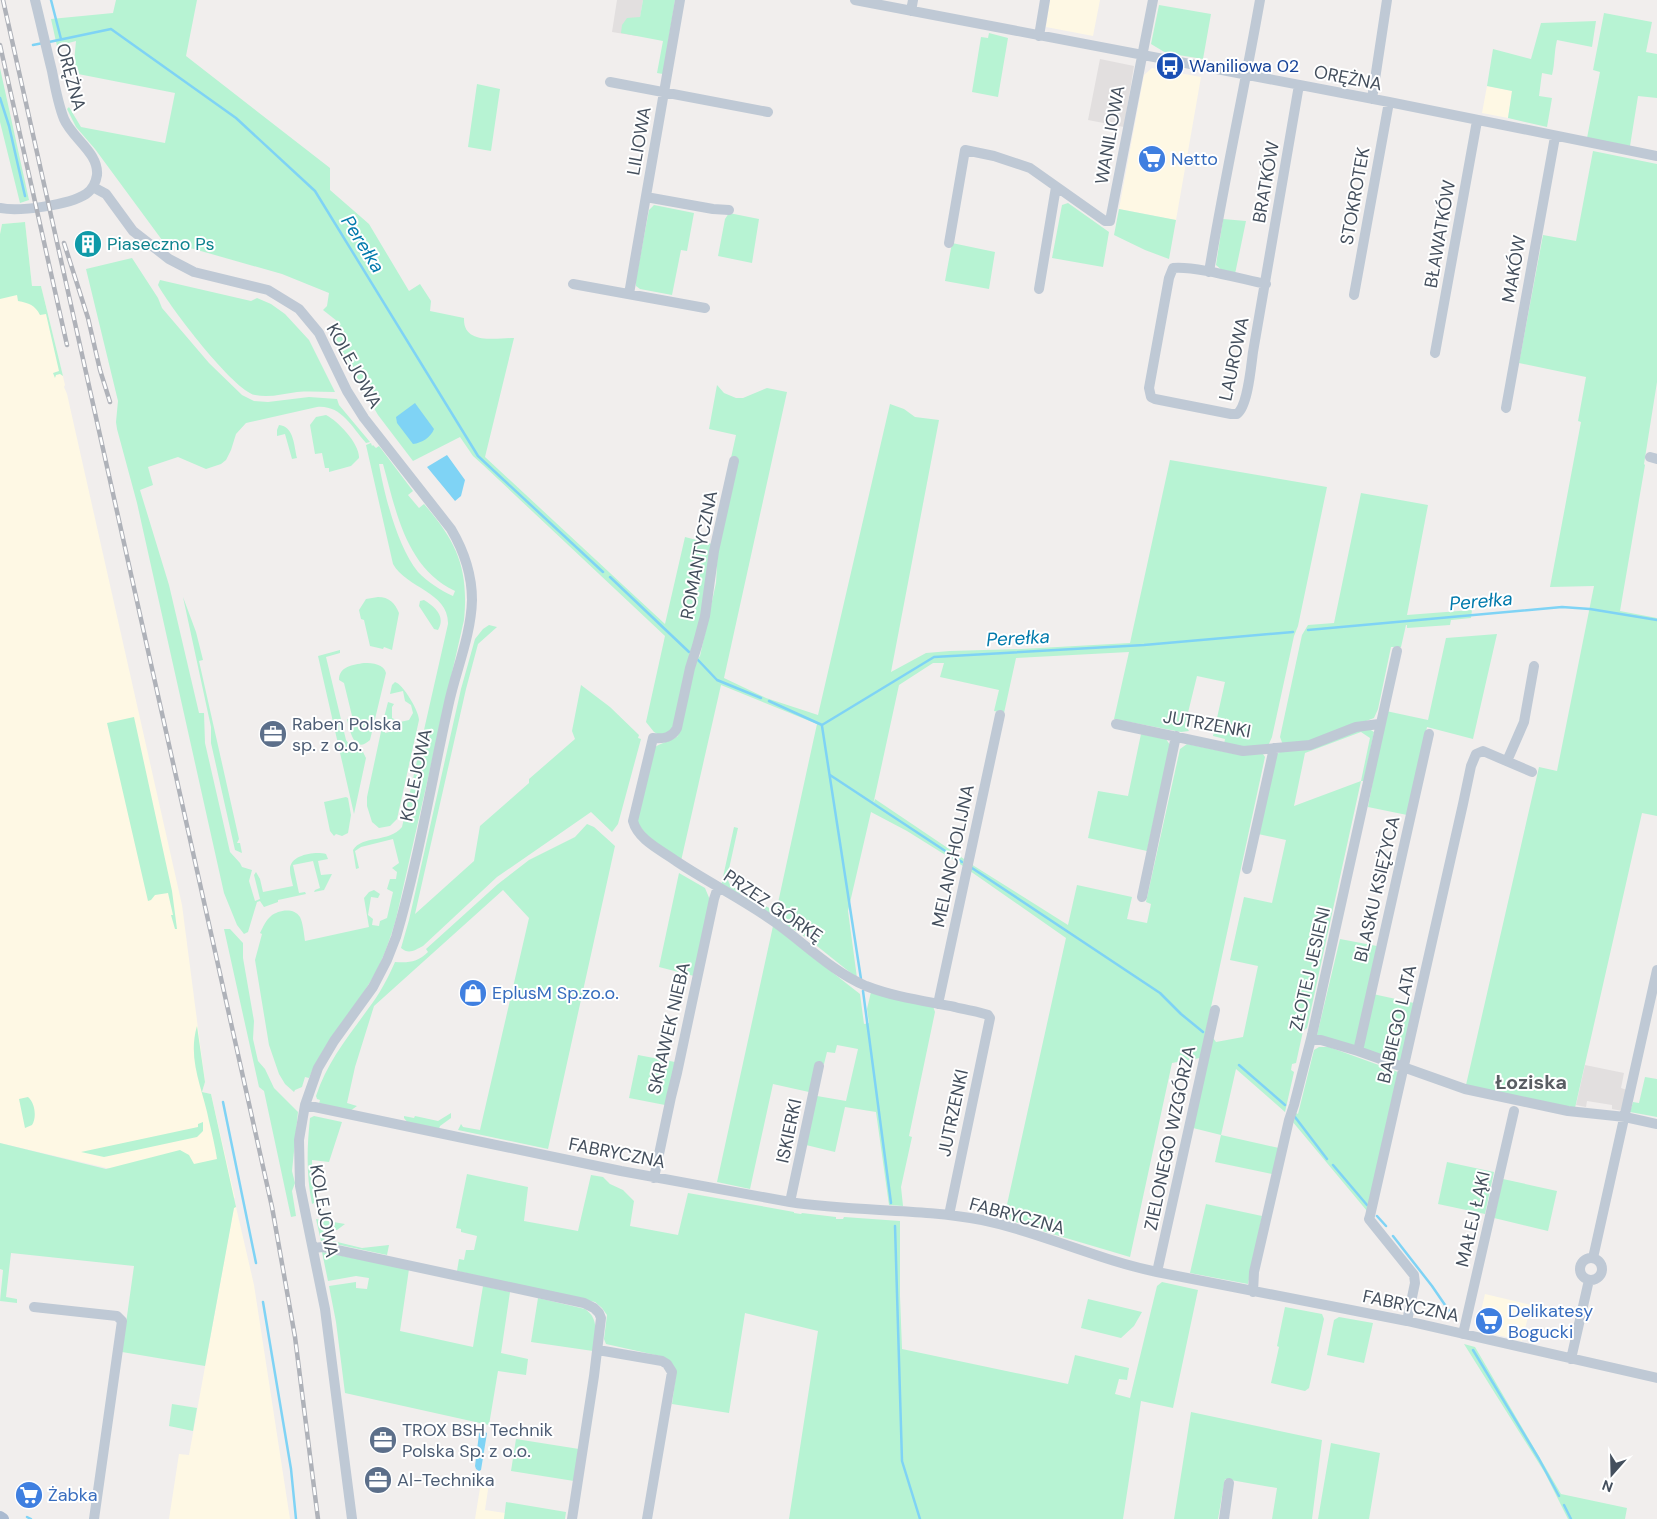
<svg xmlns="http://www.w3.org/2000/svg" width="1657" height="1519" viewBox="0 0 1657 1519" font-family="'DM Sans',sans-serif">
<style>
.commercial{fill:#fef8e4}
.education{fill:#e2dfdf}
.green{fill:#b7f3d3;fill-rule:evenodd}
.water{fill:#7fd3f5}
.lines{fill:none;stroke-linecap:round;stroke-linejoin:round}
.stream{stroke:#7fd3f5;stroke-width:2.5}
.minor{stroke:#bfc9d5;stroke-width:10}
.major{stroke:#aabad0;stroke-width:12}
.rail-casing{stroke:#afb2b9;stroke-width:4.5}
.rail{stroke:#fff;stroke-width:2.5;stroke-dasharray:8;stroke-linecap:butt}
.labels{text-anchor:middle;dominant-baseline:central;stroke-width:4;stroke-linejoin:round;paint-order:stroke}
.transit-label{font-size:18px;fill:#164399;stroke:#fff;text-anchor:start}
.street-label{font-size:18px;fill:#444f5d;stroke:#fff}
.shop-label{font-size:18px;fill:#366cbe;stroke:#fff;text-anchor:start}
.culture-label{font-size:18px;fill:#0d838f;stroke:#fff;text-anchor:start}
.service-label{font-size:18px;fill:#4e5e75;stroke:#fff;text-anchor:start}
.water-label{font-size:19px;font-style:italic;fill:#017aac;stroke:#fff}
.quarter-label{font-size:20px;font-weight:bold;fill:#595d63;stroke:#fff}
</style>
<rect width="100%" height="100%" fill="#f1eeed"/>
<!-- commercial -->
<path class="commercial" d="M1050,0h50l-7,36 -47,-9z
M1152,68l49,9 -25,143 -57,-11 25,-134z
M1487,86l25,5 -4,27 -26,-5z
M25,222l7,64h9l24,99 -1,2 3,7 115,511 23,177 -3,10 9,2 24,104 -235,-55v-909l2,-10z
M234,1207h2l18,78 36,234h-121l10,-65 10,1z
M1485,1294l46,11 -9,36 -33,-8 1,-6 -12,-3z
M481,1482l8,1 -4,27 20,3 -1,6h-29z"/>
<!-- education -->
<path class="education" d="M617,0h26l-6,36 -25,-4z
M1100,59l34,7 -10,61 -36,-7z
M1585,1065l39,8 -3,15 6,2 -4,21 -11,-2v-4l-25,-4 -1,6 -10,-2z"/>
<!-- green -->
<path class="green" d="M116,0h81l-11,56 144,112v22l39,34 40,67 11,-7 11,17 -1,10 34,7c-1,27 32,20 50,20l-29,119 180,167 20,-87 27,7 -14,91 -27,99 -10,2 -7,-4 -8,-10 19,-86 -182,-171 -10,-9 -13,-19 -47,24 -35,-46 -45,-77 4,-17 -14,-11 4,-4 2,-13 -47,-19 -120,-34 -67,-91 -19,-22 -9,-18 2,-2 12,20 84,16 10,-50 -102,-20 3,-32 -19,5 -6,-27 62,-6z
M643,0h32l-12,74 -6,-1 6,-32 -42,-8 1,-8 5,-7 13,-1z
M1159,5l52,9 -8,45 -37,-6 -15,-9z
M1604,13l48,9 -6,30 11,2v44l-19,-2 -8,50 -43,-8 13,-66 -7,-2z
M1596,21l-4,26 -35,-7c-3,12 -2,23 -5,35l-10,-2 -3,23 13,2 -5,29 -39,-9 4,-27 -25,-5 6,-37 38,10 10,-36z
M989,33l19,5 -10,59 -26,-5 9,-55 7,1z
M0,68l29,132 -9,3 -20,-81z
M477,84l23,5 -9,62 -23,-4z
M1593,151l64,13v218l-13,82 1,1 -25,146 37,7v198l-15,-3 -67,295 -109,-23 73,-318 18,4 37,-185 -44,1 31,-165 -3,-1 8,-44 -67,-14 24,-128 33,6z
M1068,203l41,29 -6,35 -51,-9 10,-53z
M654,205l40,8 -7,38 -6,-1 -9,45 -32,-6 -4,-3v-7l13,-69z
M1119,209l57,11 -7,39 -24,-9 -31,-15z
M729,213l30,6 -7,44 -34,-7 7,-37z
M1223,219l23,2 -11,53 -11,-2 -8,-7z
M25,222l7,64h9l22,90 -3,-2 -4,1 -1,3 -2,-5 6,-2 -13,-57 -6,1c-5,-10 -11,-12 -22,-14l-1,-6 -17,4v-65l2,-10z
M952,243l43,9 -6,37 -44,-8z
M132,258l26,40 4,10 47,55 33,32 12,6 14,1 41,-5 28,2 2,6 31,37 -4,1c-15,-17 -25,-38 -49,-36l-71,16 -10,11 -5,16 -5,10 -5,4 -15,5 -28,-12 -30,10 5,18 -13,5 29,95 30,128h5l1,30 25,109 10,11 2,4 10,3 -3,11 6,20 5,-2 -6,-24 2,-3 4,7 3,13 30,-6c-1,-5 -3,-11 -3,-16 -1,-15 25,-19 36,-16l2,5 -10,2 3,14 11,-1 -8,16 -10,2 1,-2 5,-2 -7,-27 -20,4 6,28 6,-1 1,2 -28,6v2l-14,5 -4,-6 -3,1 -9,30 -4,2 -7,-9 -13,-32 -87,-390 -20,-74 -1,-7 2,-21 -32,-132z
M160,280l91,21 6,-3 14,6 14,10 24,26 26,52c-13,0 -25,-1 -38,0 -14,2 -28,6 -42,3 -21,-4 -86,-89 -97,-110z
M717,385l7,8 12,5h7l24,-10 20,4 -63,286 42,20 52,17 72,-311 14,5 11,8 24,3 -48,252 35,-19 24,-2 71,-2 109,-6 40,-183 157,27 -29,139 -4,10 -22,101 -4,9 -28,2 -16,-4 1,-5 -12,-3 12,-54 -28,-6 -12,49 4,6 -8,1 -67,-13 15,-67 -113,6 -12,55 -10,-2 5,-21 -59,-13 4,-14h-11l-34,22 -26,120 2,-6 89,60 -1,7 -56,-35 -36,-19 -23,99 9,67 -50,-40 -63,-39 3,-4 29,17 41,-188 -96,-39 -40,176 -29,-20 -15,-18 17,-75c7,-6 16,-6 24,-12l15,-73 7,-7 16,-73 2,-36 13,-89 5,-23 -27,-6z
M326,415c12,6 34,29 33,43l-8,8 -22,6v-4h-4l-3,-15 -7,1 -5,-29 6,-8z
M279,425c15,1 15,21 18,33l-5,1 -7,-25 -8,2v-6z
M371,443l1,3 1,-1 3,3 3,-2 34,45 -5,4 11,13 5,-4c33,38 45,65 40,116l-68,299c-7,24 -15,47 -29,68 -20,31 -44,57 -58,91l-4,-1 -3,10 -7,3 -1,2 -9,-8 -6,-10 -10,-29 -14,-85 7,-26 -2,-1c3,-6 6,-13 11,-17 7,-6 23,-9 29,1 3,6 4,17 5,24l64,-14 -5,-29 5,-6 5,-2 6,4 -2,4 -7,-1 -3,18 5,4 -1,6 7,1 1,-5 7,-3 6,-26 -6,-3 3,-10h6l1,-7 -5,-4 7,-5 -6,-24 -32,8 -6,4 4,17 -3,1 -3,-19c9,-15 36,-7 49,-23l46,-203c1,-32 -42,-36 -55,-60l-27,-119zM379,464h4c13,47 23,104 72,127l-2,5c-13,-6 -25,-14 -35,-24 -20,-24 -34,-78 -39,-108z
M1361,493l67,12 -21,110 65,-5 -1,8 -20,2 -1,5 -43,3v-3h-1l-5,22h-10l-13,62 -4,9 -66,25 -25,2 -3,-8 22,-102 6,-10 26,-2z
M183,597l13,35 7,28 -4,1 40,178 -2,4h3l2,10 -7,-3 -24,-107v-16z
M378,597c11,0 17,6 21,16l-7,37 -8,-3 -1,2 -13,-3 -6,-26 -3,-1 -2,-9 7,-11z
M424,600c11,7 22,16 14,30l-4,-1 -15,-23 1,-5z
M489,625l8,2 -19,17 -12,45 -51,225 59,-53 6,-35 49,-43v-4l46,-40 -3,-8 9,-46 29,22 29,28 -1,3 3,1 -23,85 -6,8 -21,-20 -94,65 -74,69c-8,4 -14,9 -22,2l8,-28 52,-231 14,-50 8,-10z
M1497,634l-24,105 -46,-12 -20,88 -39,-8 18,-96 42,9 18,-82z
M340,650v3l-14,4 20,83 5,7 12,5 3,6 -12,56 -36,-158z
M364,663c9,0 20,1 22,10l-16,67c-16,15 -20,-10 -23,-21l6,1 -9,-37 -5,-3c0,-14 14,-15 25,-17z
M395,682c8,2 24,29 24,38l-22,99 -7,7 -11,2 -7,-6 -5,-16v-9l15,-70 2,1 1,5 8,-2 -2,-8 -9,2 6,-23 6,2 -2,3v11l8,4 9,-2 4,-7 -2,-8 -6,-4 -2,-10 -13,3 2,-9z
M134,717l38,174 5,38h-2l-4,-14h2l-5,-22 -13,2 -4,5 -3,1 -41,-178z
M1360,728l9,1 5,3 -10,49h-3l-54,247 -4,3 -7,32 -4,1 -1,6 3,2 -9,40 -49,-43 -15,66 58,13 -7,26 -57,-12 6,-27 -28,-7 20,-90 3,4 27,-5 15,-71 -28,-6 14,-63 28,6 14,-63 -28,-6 18,-79 4,-3zM1361,732l9,6 -9,43 -67,25 11,-53z
M1141,734l25,5 4,6 -23,106 -59,-13 10,-47 30,5z
M1187,744l53,11 23,-1 2,3 -65,301 -28,5 -42,194 -91,-27 -35,-12 62,-280 -96,-67 1,-7 97,61 9,-40 55,12 -5,22 20,4 4,-19 -5,-2 34,-153z
M346,797l2,1 3,17 -3,18 -6,3 -6,-2 -2,2 -4,-5 -6,-29z
M587,824l7,3 21,19 -67,303 -90,-19 3,-6 2,3 17,3 49,-212 -26,-28 -129,116 -19,61 -8,36 10,3 -7,5 -31,-7 1,-4 -3,-1 -1,-3c11,-34 32,-59 52,-87 11,-14 20,-31 27,-47 14,1 23,0 33,-10l-2,-3 72,-65 31,-24 46,-23z
M734,827l4,1 -11,50 3,7 12,7 -4,4 -17,-10z
M679,873l26,15 5,12 -16,76 -35,-9z
M773,926l87,68 4,30 5,-1 -2,-14 4,-17 62,14 2,6 -26,124 3,1 -11,50 2,19 -14,-1 -13,-93 -31,-5 -10,45 -29,-7 11,-49 29,5 12,-52 -21,-4 -2,8 -8,-1 -3,12 -8,-1 -7,29 -36,-8 -23,105 -33,-7z
M224,929h6l13,14v15l11,63 -1,18 5,22 7,8 9,19 24,24 -6,59 3,12 -3,8 4,25 -5,1 -27,-126 -5,-4z
M1340,939l37,7 -22,100 -38,-11z
M1373,994l41,9 -13,59 -40,-14z
M197,1026l8,56 -3,10 9,2 25,113 -2,1 -29,158 -83,-14 12,-86 -123,-13 -5,44 11,2v4l-17,-2 3,-31 -3,-1v-126l106,26 74,-19 9,5 5,9 23,-5c-2,-13 -5,-26 -8,-38 -6,-32 -22,-61 -12,-95z
M1319,1047h10l69,25 -31,139 -75,-90 4,-8 2,1 16,-64z
M638,1055l37,7 -10,43 -36,-7z
M1645,1077l12,2v38l-27,-5 3,-10 6,1z
M28,1097c7,6 9,20 4,28l-7,3 -6,-29z
M451,1113v5l-11,8 -1,3 -31,-6 -4,-5v-2l10,2 1,-2 23,5z
M314,1116l28,6 -13,40 -17,-2 2,43 -2,1c-6,-30 -5,-57 -2,-86z
M203,1122v9l-6,6 -93,20 -23,-5 117,-25v-3z
M1447,1162l47,10 -9,42 -47,-10z
M467,1174l61,13 -4,34 54,10 13,-56 12,2 7,7 13,6 11,11 -4,25 48,9 10,-42 106,19v1l7,1 1,-1 34,4v2h7l1,-2 56,4v75l2,53 166,35 7,-29 54,13 -2,12 -8,-1 -4,15 15,4 27,-112 5,-4 36,8 -25,118 -32,-7 -18,118h-334l29,-188 -73,-18 -16,100 -57,-9 4,-30 -16,-18 -54,-12 -2,-5 3,-24 -5,-7 -7,-6 -138,-31 2,-12 5,1 2,-10h8l3,-14 -16,-4v-3l-5,-1z
M1503,1179l54,12 -9,40 -54,-13z
M1206,1204l56,12 -14,68 -58,-11z
M316,1219l29,5 -8,6h-13l-2,5 3,4 37,9 27,-3 -2,10 -66,-14z
M322,1252l87,17 -9,62 73,16 10,-61 27,6 -9,61 27,6 -2,16 -28,-4 -9,54 -144,-32 -9,-71 -7,-36 27,-4v6l11,1 2,-11 -13,-2 -28,5z
M538,1298l47,11c15,10 10,26 8,42l-62,-9z
M1088,1299l54,13 -8,14 -13,12 -40,-10z
M1285,1307l37,7 2,5 -15,69 -4,3 -34,-8 8,-36 -2,-1z
M1339,1317l34,6 -9,40 -37,-8 7,-35z
M1464,1344l11,3 86,147 66,14 -2,11h-57l-23,-46z
M172,1404l25,4 -4,23 -24,-5z
M1191,1412l131,28 -10,79h-40l5,-31 -52,-9 -7,40h-44z
M516,1439l63,10 -5,32 -63,-10z
M1331,1443l49,10 -11,66h-51z
M506,1502l60,10 -1,7h-61z"/>
<!-- water -->
<path class="water" d="M415,403l19,26c-3,8 -12,14 -21,15l-16,-21 -1,-6z
M447,455l18,25 -4,16 -6,5 -28,-34z
M481,1430l6,3 -6,37 -2,1 -3,-2 -1,-3 4,-32z"/>
<g class="lines">
<!-- stream -->
<path class="stream" d="M51,0l10,39
M49,42l62,-13 125,89 79,73 163,265 125,116
M33,45l10,-2
M0,98l9,28 16,70
M610,577l79,75
M1308,630l254,-23 28,2 67,11
M698,660l19,20 44,18
M769,701l53,24 112,-68 210,-12 149,-13
M822,726l39,253
M830,775l132,87
M972,868l188,125 21,21 22,18
M863,991l28,212
M1239,1065l46,40
M223,1102l33,161
M1295,1117l32,42
M1333,1165l34,40
M1377,1216l9,10
M895,1226l7,235 18,58
M1393,1236l39,50 24,35
M263,1302l28,167 5,50
M1473,1350l66,109 20,37
M1564,1505l7,14
M27,1517l4,2"/>
<!-- minor -->
<path class="minor" d="M855,0l534,102 268,54
M911,11l2,-11
M1039,36l6,-36
M610,82l158,30
M1372,99l15,-99
M93,187l13,7 27,37 36,28 25,13 74,18 31,19 20,24 28,58 17,27 87,111c13,22 21,46 21,71 -1,37 -17,72 -24,107 -17,77 -30,155 -52,230l-9,23 -14,27 -39,54 -16,27 -13,37 -6,35 1,46 25,123 27,210
M646,197l67,12 16,1
M0,208c19,4 69,-3 86,-14 6,-4 10,-12 11,-19 2,-22 -25,-37 -33,-56 -6,-15 -9,-32 -12,-48 -6,-24 -11,-47 -17,-71
M949,243l16,-93 29,6 36,12 75,53h5l43,-221
M1209,272c15,-91 35,-181 51,-272
M573,284l132,24
M1266,284c-25,-5 -69,-18 -93,-16l-4,10 -20,110 2,9 4,2 76,15h6c11,-8 14,-48 16,-62 16,-89 31,-178 46,-267
M1039,289l17,-102
M629,294l51,-294
M1354,295l35,-193
M1435,353l42,-232
M1506,408l49,-271
M1650,457l7,2
M734,461l-20,90 -9,65 -8,30 -7,22 -13,60c-5,10 -14,11 -24,10l-20,83c5,19 28,29 43,40 33,22 68,39 100,62 29,21 57,49 90,63 28,11 59,15 89,21 10,3 23,4 33,8l2,3 -41,197
M1116,724l127,27 67,-6 46,-18 23,-3
M1507,761l17,-39 10,-56
M1247,869l27,-121
M1142,897l34,-161
M938,1004l62,-289
M1311,1040h10l37,11 107,38 103,22 57,6 32,7
M1358,1051l71,-317
M305,1105l316,66 169,31c64,10 129,6 192,18 36,7 71,21 105,32 23,8 46,15 70,20l250,49 250,57
M654,1178l17,-81 6,-24 37,-174 4,-12
M790,1202l29,-136
M313,1248l10,-1 261,56 10,5 5,5 2,5 -7,58 -22,143
M1580 1269a11 11 0 1 1 22 0a11 11 0 1 1-22 0Z
M1593,1258l64,-288
M1157,1272l58,-262
M1253,1292l1,-20 35,-152 5,-15 18,-70 85,-384
M34,1307l83,9 5,5 -28,198
M1407,1321l8,-38 -1,-8 -45,-56 1,-3 93,-412 8,-38 5,-12 7,-3 49,21
M1463,1334l51,-223
M598,1350l64,11 5,3 5,8 -25,147
M1571,1359l18,-79
M1224,1519l5,-36"/>
<!-- major -->
<path class="major" d="M0,1517l3,2"/>
<defs>
<path id="rail" d="M3,0l269,1207 23,130 23,182
M0,45l67,300
M64,243l24,75 12,52 10,32"/>
</defs>
<!-- rail casing -->
<use href="#rail" class="rail-casing"/>
<!-- rail -->
<use href="#rail" class="rail"/>
</g>
<!-- icons -->
<defs>
<symbol id="bus-disc" viewBox="-11 -11 22 22"><circle r="9.5" fill="#1a4fb4" stroke="#fff"/><path d="M-5-6H5V4H4V6H2V4H-2V6H-4V4H-5ZM-3.5-4V0h7V-4ZM-3.5 1.2v1.5H-2V1.2ZM2 1.2v1.5H3.5V1.2Z" fill="#fff"/></symbol>
<symbol id="supermarket-disc" viewBox="-11 -11 22 22"><circle r="9.5" fill="#3f7fe0" stroke="#fff"/><path d="M-6-5.5h2.5l.6 2H6L4.5 2H-2.5L-4.4-4H-6ZM-1.5 3.2a1.3 1.3 0 1 0 .1 0ZM3 3.2a1.3 1.3 0 1 0 .1 0Z" fill="#fff"/></symbol>
<symbol id="building-disc" viewBox="-11 -11 22 22"><circle r="9.5" fill="#0f9aa8" stroke="#fff"/><path d="M-4-6H4V6H1V3H-1V6H-4ZM-2.5-4.3h1.7v1.8h-1.7ZM.8-4.3h1.7v1.8H.8ZM-2.5-1h1.7V.8h-1.7ZM.8-1h1.7V.8H.8Z" fill="#fff"/></symbol>
<symbol id="office-disc" viewBox="-11 -11 22 22"><circle r="9.5" fill="#5c6f8a" stroke="#fff"/><path d="M-6-3h4V-5.5h4V-3h4V5H-6ZM-1-4.5V-3h2v-1.5ZM-6 0V1H6V0Z" fill="#fff"/></symbol>
<symbol id="shop-disc" viewBox="-11 -11 22 22"><circle r="9.5" fill="#3f7fe0" stroke="#fff"/><path d="M-5-2.5h2.3a2.7 3.5 0 0 1 5.4 0H5L5.5 6h-11ZM-1.5-2.5h3a1.5 2.3 0 0 0-3 0Z" fill="#fff"/></symbol>
</defs>
<g fill-rule="evenodd">
<use href="#bus-disc" x="1154" y="50" width="32" height="32"/>
<use href="#supermarket-disc" x="1136" y="143" width="32" height="32"/>
<use href="#building-disc" x="72" y="228" width="32" height="32"/>
<use href="#office-disc" x="257" y="718" width="32" height="32"/>
<use href="#shop-disc" x="457" y="977" width="32" height="32"/>
<use href="#supermarket-disc" x="1473" y="1305" width="32" height="32"/>
<use href="#office-disc" x="367" y="1424" width="32" height="32"/>
<use href="#office-disc" x="362" y="1464" width="32" height="32"/>
<use href="#supermarket-disc" x="13" y="1479" width="32" height="32"/>
</g>
<g class="labels">
<!-- transit labels -->
<g class="transit-label">
<text x="1189" y="66">Waniliowa 02</text>
</g>
<!-- street labels -->
<g class="street-label">
<text transform="translate(71 77) rotate(75)">ORĘŻNA</text>
<text transform="translate(1348 78) rotate(11)">ORĘŻNA</text>
<text transform="translate(1110 135) rotate(-80)">WANILIOWA</text>
<text transform="translate(639 141) rotate(-80)">LILIOWA</text>
<text transform="translate(1266 182) rotate(-80)">BRATKÓW</text>
<text transform="translate(1355 196) rotate(-80)">STOKROTEK</text>
<text transform="translate(1440 234) rotate(-80)">BŁAWATKÓW</text>
<text transform="translate(1514 269) rotate(-80)">MAKÓW</text>
<text transform="translate(1234 359) rotate(-78)">LAUROWA</text>
<text transform="translate(354 366) rotate(61)">KOLEJOWA</text>
<text transform="translate(699 555) rotate(-79)">ROMANTYCZNA</text>
<text transform="translate(1207 724) rotate(10)">JUTRZENKI</text>
<text transform="translate(416 775) rotate(-78)">KOLEJOWA</text>
<text transform="translate(953 856) rotate(-78)">MELANCHOLIJNA</text>
<text transform="translate(1377 889) rotate(-77)">BLASKU KSIĘŻYCA</text>
<text transform="translate(773 906) rotate(34)">PRZEZ GÓRKĘ</text>
<text transform="translate(1310 969) rotate(-77)">ZŁOTEJ JESIENI</text>
<text transform="translate(1397 1024) rotate(-77)">BABIEGO LATA</text>
<text transform="translate(669 1028) rotate(-77)">SKRAWEK NIEBA</text>
<text transform="translate(953 1113) rotate(-78)">JUTRZENKI</text>
<text transform="translate(789 1131) rotate(-78)">ISKIERKI</text>
<text transform="translate(1170 1138) rotate(-78)">ZIELONEGO WZGÓRZA</text>
<text transform="translate(617 1153) rotate(11)">FABRYCZNA</text>
<text transform="translate(324 1211) rotate(80)">KOLEJOWA</text>
<text transform="translate(1017 1216) rotate(15)">FABRYCZNA</text>
<text transform="translate(1473 1219) rotate(-77)">MAŁEJ ŁĄKI</text>
<text transform="translate(1411 1306) rotate(12)">FABRYCZNA</text>
</g>
<!-- shop labels -->
<g class="shop-label">
<text x="1171" y="159">Netto</text>
<text x="492" y="993">EplusM Sp.zo.o.</text>
<text x="1508" y="1311">Delikatesy<tspan x="1508" dy="21">Bogucki</tspan></text>
<text x="48" y="1495">Żabka</text>
</g>
<!-- culture labels -->
<g class="culture-label">
<text x="107" y="244">Piaseczno Ps</text>
</g>
<!-- service labels -->
<g class="service-label">
<text x="292" y="724">Raben Polska<tspan x="292" dy="21">sp. z o.o.</tspan></text>
<text x="402" y="1430">TROX BSH Technik<tspan x="402" dy="21">Polska Sp. z o.o.</tspan></text>
<text x="397" y="1480">Al-Technika</text>
</g>
<!-- water labels -->
<g class="water-label">
<text transform="translate(363 244) rotate(58)">Perełka</text>
<text transform="translate(1481 601) rotate(-5)">Perełka</text>
<text transform="translate(1018 638) rotate(-3)">Perełka</text>
</g>
<!-- quarter labels -->
<g class="quarter-label">
<text x="1531" y="1082">Łoziska</text>
</g>
</g>
<!-- north arrow -->
<g transform="translate(1612 1474) rotate(200)" stroke="#ffffff" stroke-width="4" paint-order="stroke">
<path d="M0-4L9 19L0 12L-9 19Z" fill="#444f5d"/>
<text y="-8" font-size="14" font-weight="bold" text-anchor="middle" fill="#444f5d">N</text>
</g>
</svg>
